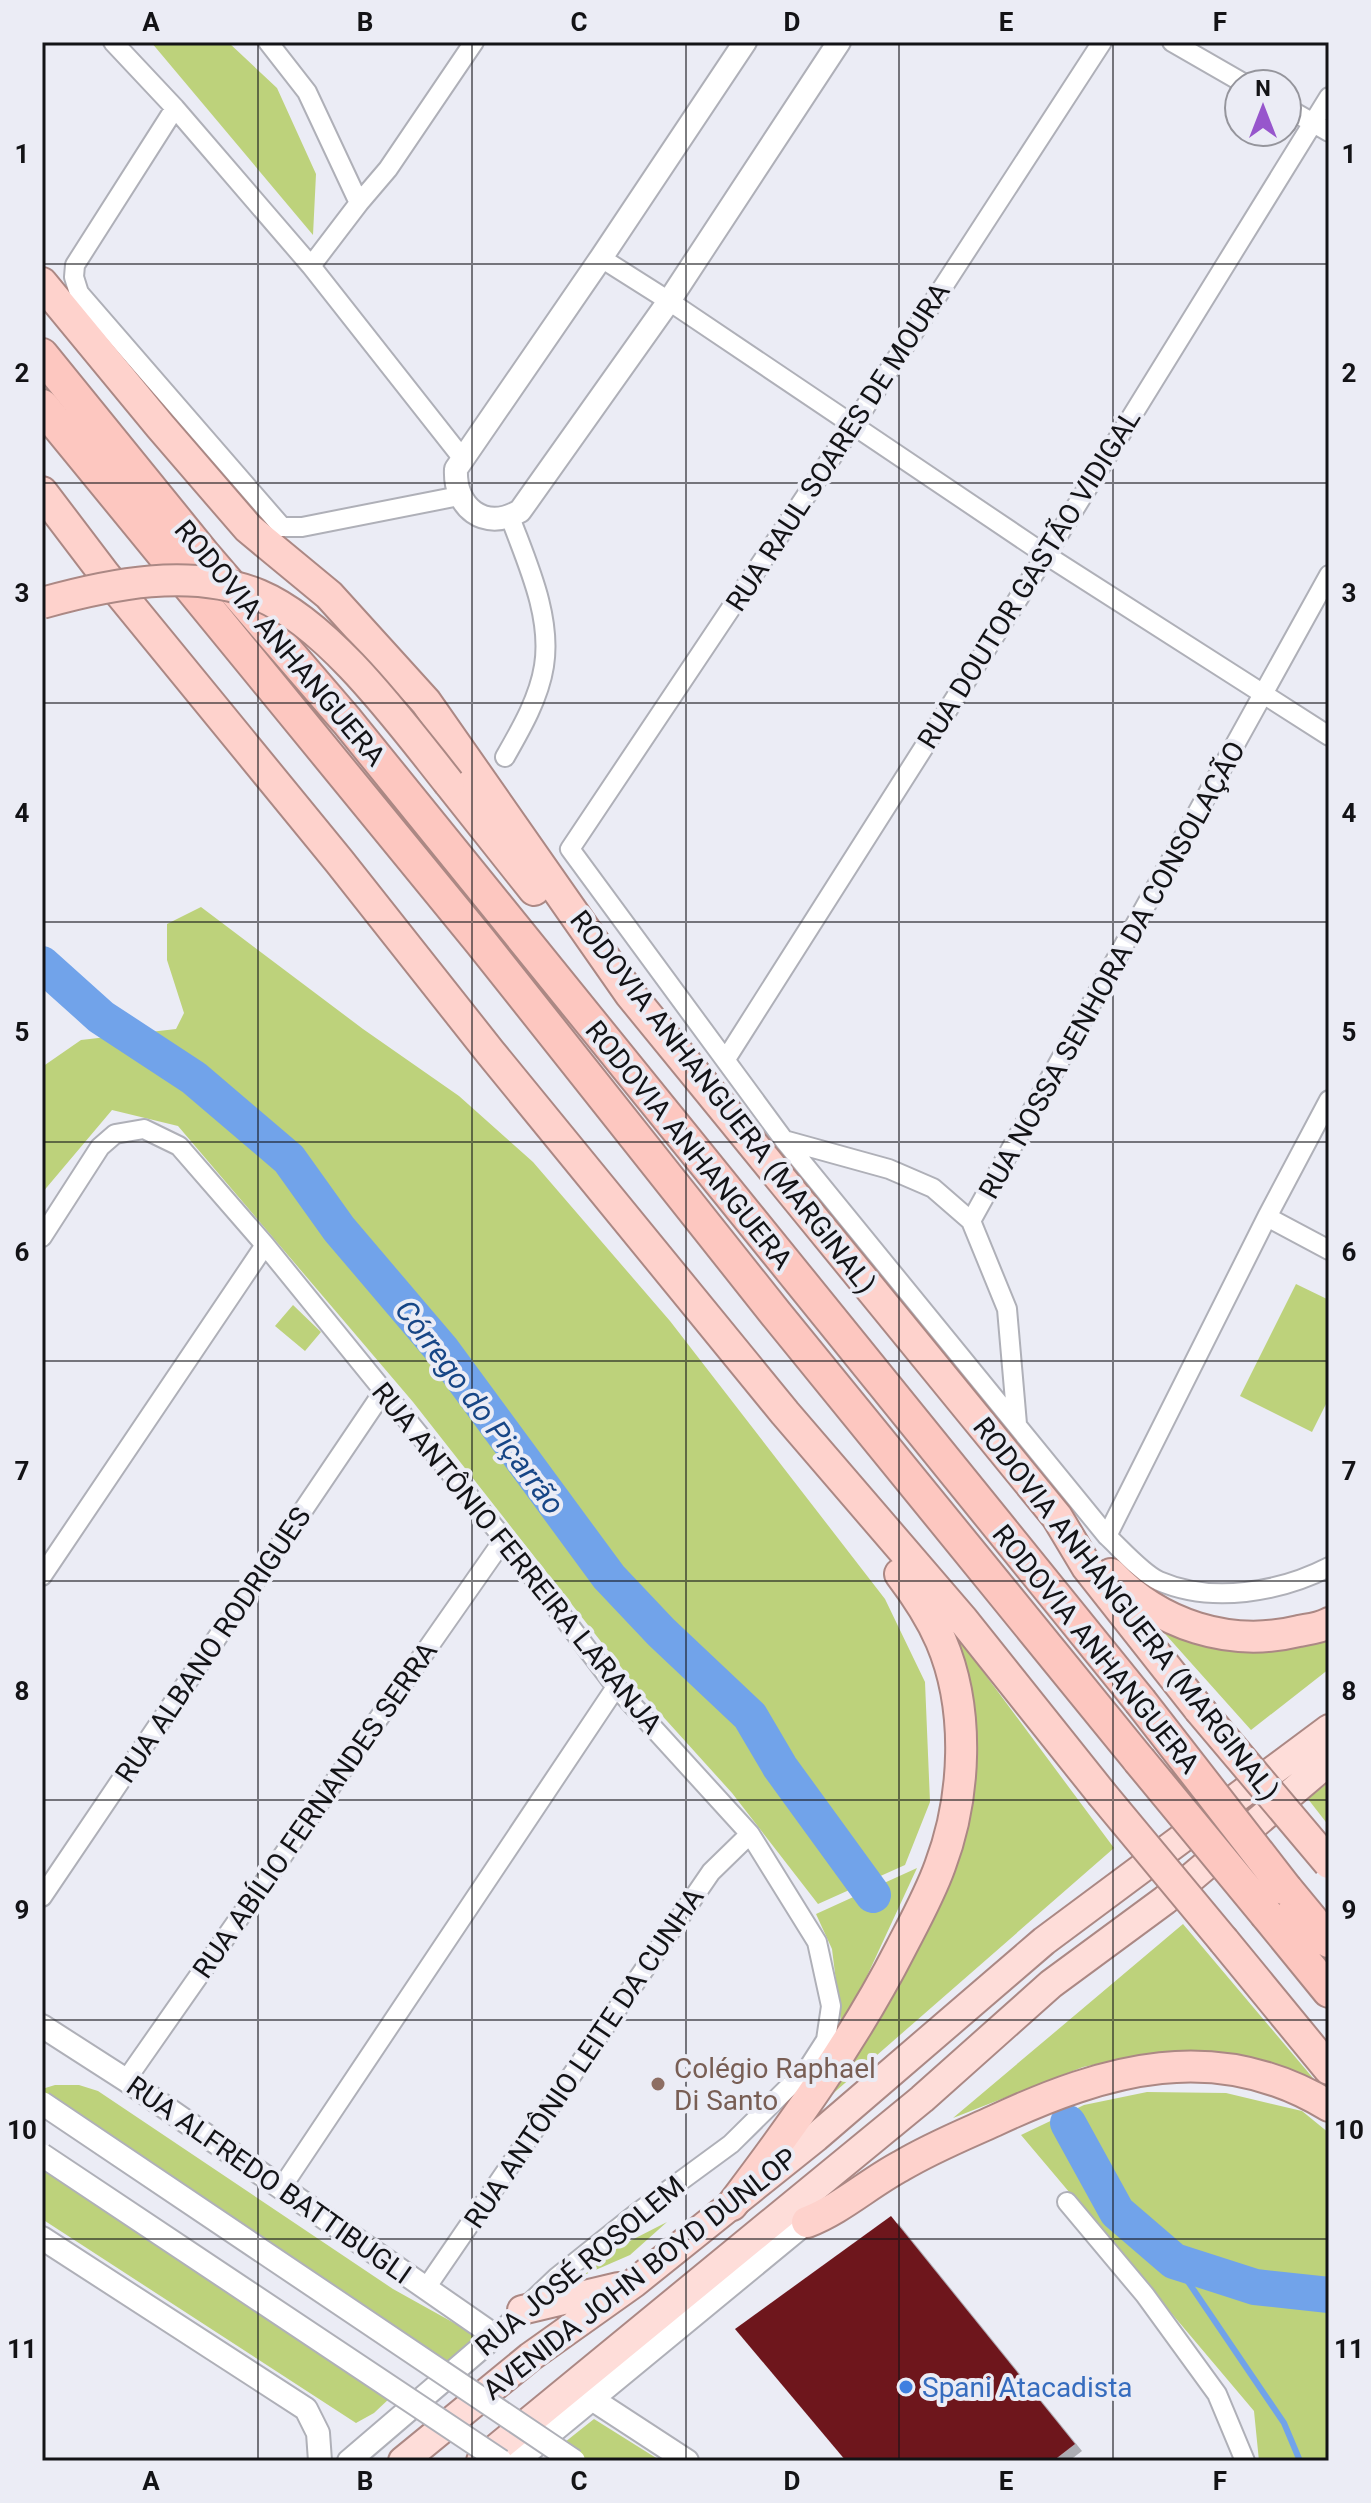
<svg xmlns="http://www.w3.org/2000/svg" width="1371" height="2503" viewBox="0 0 1371 2503" font-family="Roboto,sans-serif">
<style>
.green{fill:#bdd27b}
.lines{fill:none;stroke-linecap:round;stroke-linejoin:round}
.stream{stroke:#71a3ea;stroke-width:6}
.river{stroke:#71a3ea;stroke-width:36}
.building{fill:#6e191f;filter:url(#shadow)}
.minor-casing{stroke:#afb0b8;stroke-width:22}
.tertiary-casing{stroke:#afb0b8;stroke-width:26}
.primary-casing{stroke:#ab8884;stroke-width:32}
.trunk-casing{stroke:#ab8884;stroke-width:34}
.motorway-casing{stroke:#ab8884;stroke-width:36}
.minor{stroke:#fff;stroke-width:18}
.tertiary{stroke:#fff;stroke-width:22}
.primary{stroke:#feddd9;stroke-width:28}
.trunk{stroke:#fed2cc;stroke-width:30}
.motorway{stroke:#fdc7c0;stroke-width:32}
.tertiary-bridge-casing{stroke:#afb0b8;stroke-width:26;stroke-linecap:butt}
.trunk-bridge-casing{stroke:#ab8884;stroke-width:34;stroke-linecap:butt}
.motorway-bridge-casing{stroke:#ab8884;stroke-width:36;stroke-linecap:butt}
.tertiary-bridge{stroke:#fff;stroke-width:22}
.trunk-bridge{stroke:#fed2cc;stroke-width:30}
.motorway-bridge{stroke:#fdc7c0;stroke-width:32}
.grid{fill:none;stroke:#131316;stroke-width:2;stroke-opacity:0.55}
.education-dot{fill:#8d6e63;stroke:#ebecf5;stroke-width:3}
.shop-dot{fill:#3f7fe0;stroke:#ebecf5;stroke-width:3}
.labels{text-anchor:middle;dominant-baseline:central;stroke-width:8;stroke-linejoin:round;paint-order:stroke}
.street-label{font-size:28px;fill:#131316;stroke:#ebecf5}
.education-label{font-size:28px;fill:#785e54;stroke:#ebecf5;text-anchor:start}
.shop-label{font-size:28px;fill:#366cbe;stroke:#ebecf5;text-anchor:start}
.water-label{font-size:30px;font-style:italic;fill:#174686;stroke:#ebecf5}
.neatline{fill:none;stroke:#131316;stroke-width:3}
.grid-label{font-size:26px;text-anchor:middle;font-weight:bold;fill:#131316}
</style>
<defs>
<filter id="shadow"><feDropShadow dx="7" dy="7" stdDeviation="0" flood-color="#0004"/></filter>
</defs>
<rect width="100%" height="100%" fill="#ebecf5"/>
<!-- green -->
<path class="green" d="M151,42h77l49,46 39,86 -3,61z
M201,907l162,122 96,67 74,66 137,159 215,278 40,83 5,120 -25,63 -87,39 -86,-111 -93,-103 -226,-288 -235,-276 -66,-16 -70,83v-126l39,-27 95,-11 8,-16 -17,-53v-36z
M1296,1284l33,16v98l-17,34 -72,-36z
M293,1305l28,27 -16,19 -30,-25z
M1158,1626l171,2v41l-78,61z
M955,1642h6l153,206 -293,256 127,-242z
M1329,1782v44l-21,-27z
M917,1868l-75,162 -10,-81 -16,-35z
M1183,1924l135,160 -63,-26 -65,-5 -60,4 -47,10 -130,51z
M55,2085h24l19,6 295,198 88,49 -40,28 -399,-269v-8z
M1147,2092l79,1 76,18 27,22v328h-70l-5,-50 -233,-276 63,-30z
M42,2163l349,234 -17,16 -18,10 -314,-204z
M667,2222l-37,33 -46,20 36,-29z
M594,2419l67,42h-78l-23,-15z"/>
<g class="lines">
<!-- stream -->
<path class="stream" d="M1174,2261l110,162 16,38"/>
<!-- river -->
<path class="river" d="M42,964l59,53 93,61 95,81 50,70 103,121 167,227 52,55 89,84 30,51 93,128
M1068,2123l49,89 57,49 81,26 74,8"/>
</g>
<!-- building -->
<path class="building" d="M891,2216l184,228 -22,17h-207l-111,-132z"/>
<g class="lines">
<defs>
<path id="minor" d="M113,42l62,66 136,158
M268,42l39,50 52,111 -48,63 152,193
M1102,42l-248,382 -284,425 214,291 323,396c14,13 36,38 52,45 53,23 121,11 170,-14
M1172,42l73,42
M175,108l-100,157 -1,12 5,16 203,234h20l157,-31
M1287,108l42,24
M359,203l29,-34 86,-127
M601,258l68,43 377,254 283,181
M505,757c16,-28 34,-59 39,-91 8,-50 -17,-103 -34,-149
M726,1059l320,-504 283,-458
M784,1140l105,29 44,19 38,33
M1267,1217l62,33
M42,1237l58,-90 15,-13 29,-5 35,17 86,99 239,294 112,148 134,147 67,108 14,64 -5,34 -18,28 -77,76 -94,69 -80,64 -62,59
M1017,1424l-10,-115 -36,-88 358,-646
M1107,1536l160,-319 62,-117
M42,1576l223,-331
M42,1897l341,-505
M126,2080l378,-541
M282,2187l334,-500
M1067,2202l78,93 72,99 28,67
M426,2288l285,-416 39,-38"/>
<path id="tertiary" d="M745,42l-144,216 -145,211c-2,38 28,63 64,42l149,-210 170,-259
M42,2026l84,54 369,256 -146,125
M42,2238l264,171 12,24 2,28
M592,2399l95,62
M517,2461l290,-239"/>
<path id="primary" d="M522,2310l96,-23
M403,2461l127,-104 104,-74 182,-146 228,-196 285,-212
M481,2461l441,-362 129,-115 114,-84 164,-139"/>
<path id="trunk" d="M42,283l118,143 88,102 81,67 97,107 204,292 427,523 30,50 112,142
M42,492l63,83 234,286 151,191 295,361 178,207 138,173
M449,783l85,107
M1111,1574c48,51 119,74 188,57 10,-2 21,-3 30,-8
M1224,1941l105,128
M732,2205c62,-82 122,-165 169,-257 14,-27 29,-54 39,-82 26,-69 30,-157 1,-225 -11,-25 -25,-46 -41,-67
M807,2222c34,-13 62,-39 94,-56 30,-18 62,-31 93,-45 111,-52 222,-84 335,-15"/>
<path id="motorway" d="M42,355l163,201 142,165 793,980
M42,406l438,535 296,373 363,446
M1286,1889l43,52
M1267,1915l62,76"/>
</defs>
<!-- minor casing -->
<use href="#minor" class="minor-casing"/>
<!-- tertiary casing -->
<use href="#tertiary" class="tertiary-casing"/>
<!-- primary casing -->
<use href="#primary" class="primary-casing"/>
<!-- trunk casing -->
<use href="#trunk" class="trunk-casing"/>
<!-- motorway casing -->
<use href="#motorway" class="motorway-casing"/>
<!-- minor -->
<use href="#minor" class="minor"/>
<!-- tertiary -->
<use href="#tertiary" class="tertiary"/>
<!-- primary -->
<use href="#primary" class="primary"/>
<!-- trunk -->
<use href="#trunk" class="trunk"/>
<!-- motorway -->
<use href="#motorway" class="motorway"/>
<defs>
<path id="tertiary-bridge" d="M42,2103l532,358
M42,2155l459,306"/>
<path id="trunk-bridge" d="M42,603c68,-19 149,-36 217,-8 71,30 142,128 190,188
M1199,1709l130,154
M1101,1793l123,148"/>
<path id="motorway-bridge" d="M1140,1701l146,188
M1139,1760l128,155"/>
</defs>
<!-- tertiary-bridge casing -->
<use href="#tertiary-bridge" class="tertiary-bridge-casing"/>
<!-- trunk-bridge casing -->
<use href="#trunk-bridge" class="trunk-bridge-casing"/>
<!-- motorway-bridge casing -->
<use href="#motorway-bridge" class="motorway-bridge-casing"/>
<!-- tertiary-bridge -->
<use href="#tertiary-bridge" class="tertiary-bridge"/>
<!-- trunk-bridge -->
<use href="#trunk-bridge" class="trunk-bridge"/>
<!-- motorway-bridge -->
<use href="#motorway-bridge" class="motorway-bridge"/>
</g>
<!-- grid -->
<path class="grid" d="M258,42v2419M472,42v2419M686,42v2419M899,42v2419M1113,42v2419M42,264h1287M42,483h1287M42,703h1287M42,922h1287M42,1142h1287M42,1361h1287M42,1581h1287M42,1800h1287M42,2020h1287M42,2239h1287"/>
<!-- markers -->
<circle class="education-dot" cx="658" cy="2084" r="8"/>
<circle class="shop-dot" cx="906" cy="2387" r="8"/>
<g class="labels">
<!-- street labels -->
<g class="street-label">
<text transform="translate(838 447) rotate(-57)">RUA RAUL SOARES DE MOURA</text>
<text transform="translate(1029 579) rotate(-58)">RUA DOUTOR GASTÃO VIDIGAL</text>
<text transform="translate(280 643) rotate(50)">RODOVIA ANHANGUERA</text>
<text transform="translate(1112 970) rotate(-61)">RUA NOSSA SENHORA DA CONSOLAÇÃO</text>
<text transform="translate(723 1102) rotate(52)">RODOVIA ANHANGUERA (MARGINAL)</text>
<text transform="translate(689 1145) rotate(51)">RODOVIA ANHANGUERA</text>
<text transform="translate(517 1558) rotate(51)">RUA ANTÔNIO FERREIRA LARANJA</text>
<text transform="translate(1126 1609) rotate(52)">RODOVIA ANHANGUERA (MARGINAL)</text>
<text transform="translate(213 1645) rotate(-56)">RUA ALBANO RODRIGUES</text>
<text transform="translate(1096 1649) rotate(51)">RODOVIA ANHANGUERA</text>
<text transform="translate(315 1810) rotate(-55)">RUA ABÍLIO FERNANDES SERRA</text>
<text transform="translate(584 2058) rotate(-56)">RUA ANTÔNIO LEITE DA CUNHA</text>
<text transform="translate(269 2180) rotate(35)">RUA ALFREDO BATTIBUGLI</text>
<text transform="translate(580 2266) rotate(-40)">RUA JOSÉ ROSOLEM</text>
<text transform="translate(640 2274) rotate(-38)">AVENIDA JOHN BOYD DUNLOP</text>
</g>
<!-- education labels -->
<g class="education-label">
<text x="674" y="2068">Colégio Raphael<tspan x="674" dy="32">Di Santo</tspan></text>
</g>
<!-- shop labels -->
<g class="shop-label">
<text x="922" y="2387">Spani Atacadista</text>
</g>
<!-- water labels -->
<g class="water-label">
<text transform="translate(480 1407) rotate(53)">Córrego do Piçarrão</text>
</g>
</g>
<!-- border -->
<rect width="1371" height="2503" fill="none" stroke="#ebecf5" stroke-width="88"/>
<!-- north arrow -->
<g transform="translate(1263 108)"><circle r="38" fill="#ebecf5" stroke="#95959c" stroke-width="2"/>
<path d="M0-6L14 30L0 20L-14 30Z" fill="#9756cc"/>
<text y="-12" font-size="22" font-weight="bold" text-anchor="middle" fill="#131316">N</text>
</g>
<rect x="44" y="44" width="1283" height="2415" class="neatline"/>
<g class="grid-label">
<text x="151" y="31">A</text>
<text x="365" y="31">B</text>
<text x="579" y="31">C</text>
<text x="792" y="31">D</text>
<text x="1006" y="31">E</text>
<text x="1220" y="31">F</text>
<text x="22" y="163">1</text>
<text x="1349" y="163">1</text>
<text x="22" y="382">2</text>
<text x="1349" y="382">2</text>
<text x="22" y="602">3</text>
<text x="1349" y="602">3</text>
<text x="22" y="822">4</text>
<text x="1349" y="822">4</text>
<text x="22" y="1041">5</text>
<text x="1349" y="1041">5</text>
<text x="22" y="1261">6</text>
<text x="1349" y="1261">6</text>
<text x="22" y="1480">7</text>
<text x="1349" y="1480">7</text>
<text x="22" y="1700">8</text>
<text x="1349" y="1700">8</text>
<text x="22" y="1919">9</text>
<text x="1349" y="1919">9</text>
<text x="22" y="2139">10</text>
<text x="1349" y="2139">10</text>
<text x="22" y="2358">11</text>
<text x="1349" y="2358">11</text>
<text x="151" y="2490">A</text>
<text x="365" y="2490">B</text>
<text x="579" y="2490">C</text>
<text x="792" y="2490">D</text>
<text x="1006" y="2490">E</text>
<text x="1220" y="2490">F</text>
</g>
</svg>
